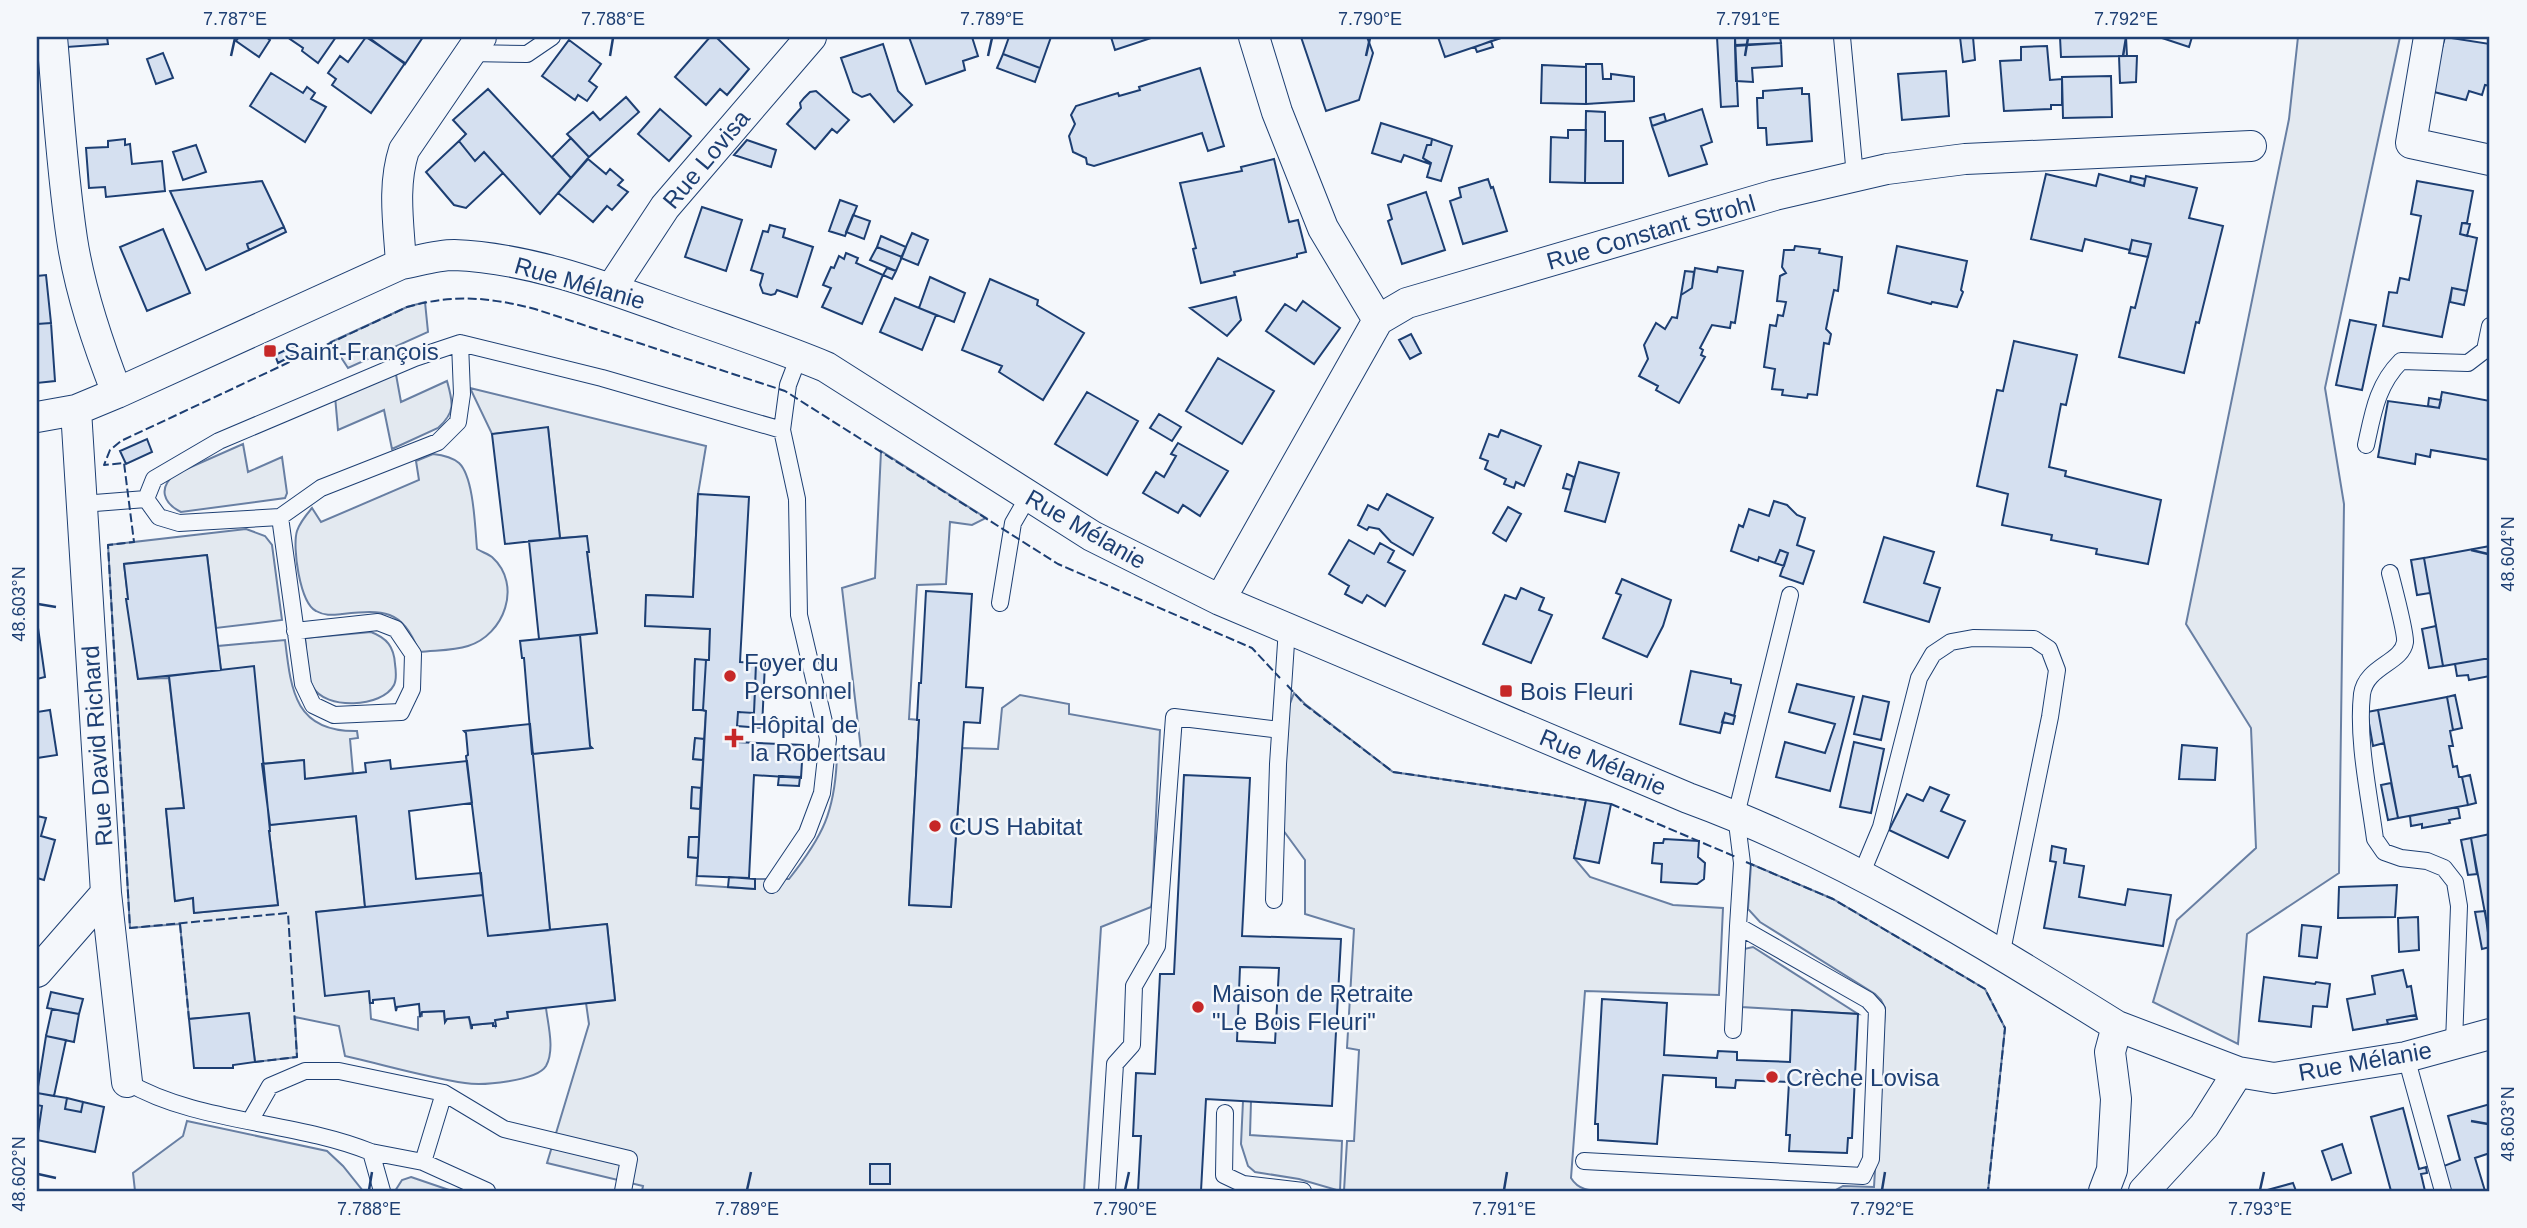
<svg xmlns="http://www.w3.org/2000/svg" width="2527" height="1228" viewBox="0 0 2527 1228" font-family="Arial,sans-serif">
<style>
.green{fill:#e3e9f0;stroke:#687fa3;stroke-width:2}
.building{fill:#d5e0f0;stroke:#1d3f73;stroke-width:2;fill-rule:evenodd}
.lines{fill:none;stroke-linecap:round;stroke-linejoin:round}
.service-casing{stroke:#1d3f73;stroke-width:18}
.minor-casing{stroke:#1d3f73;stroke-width:32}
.service{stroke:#f4f7fb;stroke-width:16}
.minor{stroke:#f4f7fb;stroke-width:30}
.fence{stroke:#1d3f73;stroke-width:2;stroke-dasharray:9 3.5;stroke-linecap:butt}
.ticks{fill:none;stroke:#1d3f73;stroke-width:2.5}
.poi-dot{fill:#c62828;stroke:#f4f7fb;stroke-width:2.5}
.labels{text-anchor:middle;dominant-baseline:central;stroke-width:5;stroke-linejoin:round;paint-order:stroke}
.street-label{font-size:24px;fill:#1d3f73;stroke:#f4f7fb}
.poi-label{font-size:24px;fill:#1d3f73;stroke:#f4f7fb;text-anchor:start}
.neatline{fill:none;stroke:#1d3f73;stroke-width:2.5}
.ticks-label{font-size:18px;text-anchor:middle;fill:#1d3f73}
</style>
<rect width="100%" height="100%" fill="#f4f7fb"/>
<!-- green -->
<path class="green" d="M2298,37h102l-75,351 19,116 -5,369 -92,61 -9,110 -85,-42 24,-82 79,-72 -5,-120 -65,-104 103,-505z
M425,302l3,30 -80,36 -17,-26 76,-35z
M395,369l6,33 46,-21c6,21 9,31 -9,47l-46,21 -8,-39 -46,20 -3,-34z
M470,388l236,58 -8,48 -5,103 -46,-2 -2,30 65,4 -1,31h-14l-2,49 13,2 -2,28h-9l-2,20 10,1 -2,28h-9l-1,20 9,1 -1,28h-10l-1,20 10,1 -2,27 58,4 1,-10h34c34,-43 46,-67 48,-123l24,-6 -19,-162 33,-10 6,-127 105,67 -14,7 -22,-3 -4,62 -29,1 -8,134 10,1 -10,185 42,2 11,-159 36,1 4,-41 18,-13 49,9v10l91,16 -8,172 -1,5 -50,20 -17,264h-442l1,-5 -96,-23 42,-139 -3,-21 29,-3 -8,-76 -57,6 -18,-176 60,-6 -2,-2 -11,-108 1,-3 17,-2 -10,-81v-16l-27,2 -12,-110 -56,6z
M243,444l5,28 34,-15 5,36 -2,5 -104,14c-18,-9 -23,-24 -6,-38z
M433,454c9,1 19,3 26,9 15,14 16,65 18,86 5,3 11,5 15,8 31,28 12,78 -24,89 -15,5 -34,4 -49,6 -17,-44 -36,-42 -77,-38 -10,1 -17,2 -26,-3 -16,-8 -24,-64 -19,-80 3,-9 9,-16 15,-23l9,14 98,-42 -3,-19z
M246,529l19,7 7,9 10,75 -66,8 -9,-73 -83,9 14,115 31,-1 15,130 -18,2 9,91 18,-3 1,15 84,-8 -9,-74 1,-6 86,-9 9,91 -48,5 52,79 2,28 47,11v-13l4,-1v-4l22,-1 1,11 2,-3 22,-2 2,12 1,-4 21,-2 2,3v-6l13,-2 -1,-6 39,-4c2,17 9,42 0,58 -9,15 -64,20 -81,17 -40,-6 -80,-18 -120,-27l-6,-30 -44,-9 2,40 -42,5 -6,-48 -60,5 -9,-95 -50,4 -22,-383z
M371,632c16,6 23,15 24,32 1,7 2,15 -1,21 -12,23 -69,25 -81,2 -8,-14 -6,-34 -8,-49z
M285,640c6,51 10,92 72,91l1,7 -8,1 3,34 -48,6 -2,-19 -41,4 -41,-94 -3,-24z
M1294,693l11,11 88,68 193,28 -12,58 16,19 83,28 50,3 -4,87 -134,-4 -14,187c9,15 24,12 40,13h-267l3,-50h7l5,-91 -12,-2 7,-119 -49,-15v-54l-22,-30 5,-121z
M1751,864l82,35 152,90 20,39 -17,163h-154l9,-5 31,1 11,-179 -4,-8 -6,-6 -115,-72 -12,-13z
M1753,947l105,67 -117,-7 3,-58z
M1243,1101h8l-1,34 92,6 -2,50 -41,-12 -44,-7 -7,-6 -7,-22z
M187,1121l140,30 16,15 20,25h-228l-2,-18 50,-37z
M411,1177l41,14h-57l7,-11z"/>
<!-- building -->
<path class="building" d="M66,37h41l1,7 -41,3z
M239,37h27l4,3 -11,17 -23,-16z
M292,37h44l-18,26 -16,-12 1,-3 -13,-9z
M366,37l39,26 -34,50 -39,-28 4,-6 -8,-6 12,-17 8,6z
M368,37h55l-18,27z
M710,37h6l33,32 -22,26 -7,-6 -14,16 -31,-28z
M909,37h63l6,19 -15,5 2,9 -39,14z
M1009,37h42l-11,31 -37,-14z
M1111,37h43l-39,13z
M1301,37h66l6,16 -14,47 -33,11z
M1438,37h66l-59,20z
M1717,37h18l3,69 -17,1z
M1735,37h45l1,6 -46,2z
M1960,37h13l2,23 -12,2z
M2060,37h66l1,19 -66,1z
M2159,37h33l-3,10z
M2445,37l45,7v42l-5,-1 -3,10 -13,-4 -3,9 -36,-9z
M569,40l32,24 -12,17 8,6 -10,14 -9,-6 -3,5 -33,-24z
M1491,41l2,6 -16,5 -2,-5z
M1781,43l1,23 -30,2 1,14 -17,-1 -1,-35z
M883,44l15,47 14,14 -18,17 -24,-28 -8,3 -9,-5 -12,-34z
M2047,46l3,34 12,-1v26h-11v4l-47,2 -4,-50 21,-1v-13z
M163,53l10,25 -17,6 -9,-25z
M1003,54l37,14 -5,14 -38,-14z
M2119,56h18l-1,26 -16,1z
M1586,64h16l1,15h8v-5l23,3v24l-48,3z
M1542,65l44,2v37l-45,-1z
M1200,68l24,78 -16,5 -6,-18 -108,33 -7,-2 -1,-6 -13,-6 -4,-16 6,-12 -4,-9 5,-9 42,-13 1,3 21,-6 -1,-3z
M1946,71l3,45 -47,4 -4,-46z
M271,73l32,20 4,-6 8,6 -4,6 15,8 -21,35 -55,-36z
M2111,76l1,41 -49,1 -1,-41z
M1802,88v6h7l3,47 -45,4 -1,-17h-8l-1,-30h6v-7z
M488,89l83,89 -31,36 -56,-62 -9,9 -16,-20 7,-7 -13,-14z
M816,91l33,29 -12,13 -5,-4 -17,20 -28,-25 14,-16 -1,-5 4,-5 6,-6z
M626,97l13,15 -50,45 -22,-23 26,-22 7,8z
M660,109l31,27 -22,25 -31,-27z
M1702,109l10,33 -11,4 6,18 -38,12 -17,-50z
M1586,111l19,1v29h18v42h-38z
M1664,114l2,7 -14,5 -2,-8z
M1381,123l51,16 -1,6h-4l-4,13 7,6 -26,-9 -3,7 -29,-9z
M1568,130h18l-1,53 -35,-1 1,-45 17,1z
M571,138l18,19 -18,21 -19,-21z
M125,139v6l5,-1 2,20 30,-3 3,30 -59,6 -1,-10 -16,1 -3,-40 22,-1v-6z
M1432,139l20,7 -11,35 -14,-4 4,-14 -8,-5 4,-13h4z
M747,140l29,10 -5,17 -37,-12z
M459,141l16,20 9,-9 19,21 -37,35 -12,-3 -28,-33z
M196,145l10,27 -23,8 -10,-28z
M588,159l18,15 4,-5 13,11 -5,5 10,7 -16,18 -5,-4 -14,16 -35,-29z
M1274,159l15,63 9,-2 8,32 -9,2v3l-63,15 1,3 -34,8 -8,-34 3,-1 -16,-65 62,-12 -1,-4z
M2046,174l50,12 3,-12 45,12 2,-10 51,12 -8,30 34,8 -24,97 -3,-1 -12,51 -65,-16 12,-50 4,1 16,-64 -19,-4 -2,10 -45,-11 -3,12 -51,-12z
M2131,176l14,3 -1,7 -14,-4z
M1488,179l3,9 2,-1 14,44 -44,13 -13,-43 11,-4 -2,-9z
M262,181l22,46 -37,17 2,6 -43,20 -36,-79z
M2417,181l56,10 -6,32h-5l-2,11 17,4 -10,53 -15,-3 -10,49 -59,-11 6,-34 8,1 3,-15 9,2 12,-64 -10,-2z
M1426,192l19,58 -43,14 -14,-43 4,-2 -4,-14z
M840,200l17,6 -12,30 -16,-5z
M702,207l40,13 -16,51 -41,-14z
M853,215l17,6 -6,18 -18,-7z
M2462,223l8,1 -3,12 -7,-2z
M770,225l15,4 -2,8 30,10 -16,50 -20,-7 -2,4 -4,1 -8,-2 -3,-8 3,-11 -12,-4 12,-39 5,1z
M284,227l2,5 -37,18 -2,-6z
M163,229l27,64 -43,18 -27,-64z
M912,233l16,7 -10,25 -17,-7z
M881,236l25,11 -4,10 -25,-10z
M2132,240l19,4 -3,13 -19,-4z
M1795,246l25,3 -1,4 23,4 -4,34 -4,-1 -4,19 -4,20 5,5 -2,10 -5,-1 -7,52 -9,-1 -1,4 -25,-3 1,-5 -11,-1 3,-20 -11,-2 6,-42 6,1 2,-11 5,1 3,-14 -9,-1 3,-25 6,-3 -4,-6 2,-17h10z
M1897,246l70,15 -6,29 2,2 -6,15 -25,-5 -1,2 -43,-11z
M877,247l25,10 -6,14 -26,-11z
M846,253l12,5 -2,5 27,12 -21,49 -40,-17 9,-19 -8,-3 8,-18 3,1 5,-12 5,3z
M1718,267l25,4 -8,52 -4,-1 -1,6 -18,-3 -12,23 3,2 -2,5 4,2 -26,46 -23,-13 2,-4 -19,-10 9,-17 -4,-14 12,-22 9,6 7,-12 5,1 4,-23 11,-7 3,-20 22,4z
M887,268l9,3 -4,8 -9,-4z
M1685,271l9,1 -2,16 -11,7z
M46,275l5,48 -14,1v-48z
M930,277l35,16 -11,29 -35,-14z
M990,279l48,21 -1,5 47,28 -41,67 -44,-28 3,-6 -40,-16z
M2452,288l15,3 -3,14 -14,-3z
M1236,297l5,23 -14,16 -37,-28z
M895,298l41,17 -14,35 -42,-18z
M1303,301l37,27 -26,36 -48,-33 19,-27 11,7z
M2350,320l26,5 -14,65 -26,-5z
M51,323l4,58 -18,2v-59z
M1411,334l10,19 -11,6 -11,-19z
M2014,341l63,14 -11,50 -5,-1 -12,63 17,4 -1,5 96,24 -13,64 -52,-10 1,-5 -46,-9 1,-5 -50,-10 6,-31 -31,-8 20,-96 6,1z
M294,346l3,7 -19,10 -3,-8z
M1218,358l56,33 -32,53 -56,-33z
M1087,392l51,29 -31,54 -52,-31z
M2442,392l48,9v59l-59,-10 -1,7 -14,-3 -1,10 -37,-7 10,-56 51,7z
M2429,398l12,2 -2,8 -11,-2z
M1159,414l22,13 -9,14 -22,-13z
M548,427l12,111 -55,6 -13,-110z
M1501,430l40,16 -17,40 -8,-4 -2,6 -10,-4 2,-5 -21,-10 3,-8 -8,-3 9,-24 9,3z
M147,439l5,13 -26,12 -6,-13z
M1178,443l50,28 -28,45 -17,-11 -5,8 -35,-20 13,-21 8,5 12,-21 -5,-2z
M1579,462l40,11 -14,49 -40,-11z
M1567,474l7,3 -3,13 -8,-2z
M698,494l51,3 -9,165 16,1 -1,27 -1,23 -16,-1 -2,30 67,3 -2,33 -47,-3 -5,103 -52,-2 9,-165 -3,-1 3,-50h3l1,-31 -65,-3 1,-31 47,2z
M1387,494l46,24 -20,37 -22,-13 -12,-13 -10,-2 -2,3 -9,-5 10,-20 10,5z
M1774,501l13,4 10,10 8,3 -8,27 17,6 -11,33 -23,-8 8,-23 -8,-3 -5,13 -16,-6 -1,4 -27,-10 8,-26 4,2 6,-18 20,7z
M1508,507l13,7 -15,27 -13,-8z
M587,536l2,16h-2l10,81 -58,6 -10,-98z
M1884,537l50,15 -10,31 16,5 -11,34 -65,-20z
M1349,540l25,14 6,-11 14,8 -6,11 17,9 -20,35 -18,-11 -5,8 -17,-9 4,-8 -20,-12z
M2490,546v112l-47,8 -19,-108z
M1780,550l8,3 -4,13 -9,-3z
M207,555l14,115 -83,9 -12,-80h2l-4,-35z
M2424,558l6,35 -13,2 -6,-35z
M1622,579l49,21 -8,26 -16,31 -44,-19 18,-43 -5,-2z
M1521,588l23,10 -5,12 13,5 -21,48 -48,-19 22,-49 11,4z
M926,591l46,3 -6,93 17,1 -3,35 -16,-1 -13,185 -42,-2 10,-185h-2l2,-37h2z
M37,621l8,56 -8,2z
M2436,626l7,40 -14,2 -7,-39z
M580,635l10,111 2,2 -60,6 -8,-96h-2l-2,-17z
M2490,658v18l-21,4 -1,-5 -11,1 -2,-12z
M695,659l11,1 -3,50h-10z
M756,663h9l-3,65 -25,-2 1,-14 16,1z
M254,666l16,165h-1l9,74 -84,8 -1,-15 -18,3 -9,-92 18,-1 -15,-132z
M1691,671l40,8v4l10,2 -7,31 -9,-3 -5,20 -40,-9z
M1797,684l57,13 -24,94 -54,-14 9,-35 40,11 10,-29 -46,-12z
M2455,695l7,33 -9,2 -6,-33z
M1863,696l26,6 -8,38 -27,-6z
M2447,697l6,33 -3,1 3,15h-4l2,10 2,11 4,-1 2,11h3l6,28 -70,13 -20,-108z
M50,710l7,45 -20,3v-46z
M2378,710l6,33 -11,3 -6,-34z
M1725,713l10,3 -2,8 -11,-2z
M530,724l20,206 -62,6 -22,-180 2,-1 -2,-22 -2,-2z
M695,738l9,1 -1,21 -10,-1z
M1854,742l30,7 -13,64 -31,-6z
M2182,745l35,3 -2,32 -36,-1z
M304,760l1,19 61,-7 -1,-9 25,-3 1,9 76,-8 5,42 -63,8 7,68 65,-6 2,22 -118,12 -9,-91 -86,9 -8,-61z
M1184,775l66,3 -8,158 99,3 -9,167 -126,-7 -5,92h-63l3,-55h-8l3,-63 19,1 5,-100h14zM1240,967l39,1 -4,75 -38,-2z
M2470,775l6,28 -8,2 -6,-28z
M779,776l21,1 -1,9 -21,-1z
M2391,783l7,35 -10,2 -7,-35z
M692,787l9,1 -1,21 -9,-1z
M1930,787l19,8 -8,16 24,10 -17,37 -59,-28 18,-36 16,7z
M1586,800l25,4 -12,59 -25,-5z
M2458,807l2,11 -11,2 1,3 -28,5v-4l-11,2 -1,-10z
M37,816l9,2 -5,18 14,4 -11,40 -7,-2z
M2490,834v106l-19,-102z
M689,837h10l-1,21 -10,-1z
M2471,838l6,36 -9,1 -7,-35z
M1664,839l35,2 -1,16 7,6 -1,16 -7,5 -36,-2 1,-18 -10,-1 2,-20h9z
M2052,846l14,3 -2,14 20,3 -5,31 46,8 3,-16 43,6 -8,51 -119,-18 12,-66 -6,-1z
M729,877l26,2v10l-27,-2z
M2397,885l-2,32 -57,1 1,-31z
M483,895l5,41 119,-12 8,76 -108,12 1,6 -13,2 1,6h-3v-3l-21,2v4l-3,-12 -22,2 -2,3 -1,-11 -22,1 -2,5 -1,-13 -22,3 -1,4 -2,-13 -21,2v3h-3l-1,-12 -44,5 -9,-84z
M2485,911l5,36 -8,2 -7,-37z
M2418,917l1,33 -20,2 -1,-34z
M2302,925l19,2 -4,31 -18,-2z
M2403,970l4,17 4,-1 5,29 -29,5 1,4 -35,6 -6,-31 28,-5 -3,-18z
M2264,977l51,7 1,-2 14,2 -3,23 -14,-1 -2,21 -52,-6z
M51,992l32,7 -4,15 -32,-6z
M1602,999l65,4 -3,52 53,3 1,-7 19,1v8l53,2 2,-52 66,4 -6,124h-4l-1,15 -58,-2 1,-16h-4l3,-53 -53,-2 -1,8 -19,-1v-9l-53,-3 -6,69 -59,-4v-16h-3z
M52,1009l27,5 -5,28 -28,-6z
M249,1013l6,49 -22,3v3h-39l-5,-49z
M2416,1015l1,4 -29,5 -1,-4z
M46,1036l20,4 -12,56 -17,-3z
M37,1093l30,5 -2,11 16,3 2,-10 21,5 -9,45 -58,-12 5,-34 -5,-1z
M67,1098l16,4 -2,10 -16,-3z
M2490,1104v49l-15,5 10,33h-37l-7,-24 19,-7 -12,-44z
M2403,1108l16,61 7,-2 1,6 -6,1 4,17h-34l-20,-74z
M2342,1144l9,29 -19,7 -10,-29z
M870,1164h20v20h-20z
M2293,1183l3,8h-32l7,-2z"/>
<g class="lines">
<defs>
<path id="service" d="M1842,37l13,139
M469,53l58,1 25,-17
M2366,445c7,-32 11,-60 35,-84l67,2 17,-13 5,-24
M146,499l13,18 20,6 101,-6 23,167 10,21 21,10 67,-3 11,-23 1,-35 -17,-25 -18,-7 -83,9
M82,504l64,-5 8,-20 65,-38 196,-83 45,-15 142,35 180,52
M280,517l41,-29 117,-46 20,-20 4,-28 -2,-51
M2390,573c3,12 16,60 15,69 -3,21 -39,24 -43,52 -5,45 7,100 13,145l9,13 17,6 26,3 17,7 11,14 4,24 -5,137
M1000,603l13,-80 15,-26
M1861,875l20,-48 38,-149 14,-24 18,-12 22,-4 61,1 15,10 8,21 -7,47 -49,239
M772,885l35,-52 15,-40 6,-54 -29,-124 -2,-116 -15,-69 6,-45 11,-29
M1274,900l4,-136 9,-136
M1733,1030l5,-104
M2406,1057l37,134
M127,1082c69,41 168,39 244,70l11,39
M444,1093l60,36 125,30 -6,32
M1225,1113l-1,62 19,9 60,7
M250,1121l20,-35 35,-15h34l105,22 -21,69 -52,-10
M1584,1161l279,15 8,-17 6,-149 -9,-10 -130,-74 4,-63 -6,-48 54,-220
M423,1162l64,29
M1107,1191l8,-127 17,-19 2,-59 23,-40 17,-229 106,13"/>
<path id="minor" d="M52,37c6,67 10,135 20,202 8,53 26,105 45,154
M1254,37l23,75 46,116 55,92
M2429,37l-18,106 79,17
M401,264c-2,-38 -9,-77 3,-114l77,-113
M611,289l54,-82 146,-170
M76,410l30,483 21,189
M37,417l39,-7 41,-17 284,-129c17,-3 36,-9 53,-9 78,3 154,33 227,59 48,17 97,33 145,53l266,169 128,64 468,198c153,56 291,142 429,228l121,46 36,6 132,-21 84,-23
M1220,600l158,-280 29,-17 368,-108 112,-26 78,-10 286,-13
M37,972l69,-79
M2104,1191l8,-21 4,-71 -6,-47 7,-26
M2144,1191l60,-65 34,-54"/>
</defs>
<!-- service casing -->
<use href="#service" class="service-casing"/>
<!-- minor casing -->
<use href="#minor" class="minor-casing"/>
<!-- service -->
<use href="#service" class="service"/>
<!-- minor -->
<use href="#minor" class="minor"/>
<!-- fence -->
<path class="fence" d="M1287,685l17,19 89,68 193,28
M1611,804l125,53
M1746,862l87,37 152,90 20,39 -17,163
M180,924l9,95
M255,1062l42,-5 -9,-144 -158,15 -22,-383 26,-3 -10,-79 -20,2 6,-15 11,-9 286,-134c47,-13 81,-10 128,2l250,82 273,173 194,84 28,30"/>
</g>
<!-- ticks -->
<path class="ticks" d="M231,56l4,-18M610,56l3,-18M988,56l4,-18M1366,56l4,-18M1745,56l3,-18M2123,56l3,-18M2471,550l17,4M38,604l18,3M2471,1121l17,3M38,1174l18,4M369,1190l3,-18M747,1190l4,-18M1125,1190l4,-18M1504,1190l3,-18M1882,1190l3,-18M2260,1190l4,-18"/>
<!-- markers -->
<g class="poi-dot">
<rect x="263" y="344" width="14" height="14" rx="3.5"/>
<circle cx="730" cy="676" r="7"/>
<rect x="1499" y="684" width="14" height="14" rx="3.5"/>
<path d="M730.5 727.5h7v7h7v7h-7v7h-7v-7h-7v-7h7z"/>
<circle cx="935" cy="826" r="7"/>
<circle cx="1198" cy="1007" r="7"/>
<circle cx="1772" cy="1077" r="7"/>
</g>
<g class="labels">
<!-- street labels -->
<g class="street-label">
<text transform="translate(706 159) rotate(-50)">Rue Lovisa</text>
<text transform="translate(1651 232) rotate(-16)">Rue Constant Strohl</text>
<text transform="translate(580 283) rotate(16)">Rue Mélanie</text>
<text transform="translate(1086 529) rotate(30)">Rue Mélanie</text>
<text transform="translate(97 746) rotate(-94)">Rue David Richard</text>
<text transform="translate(1603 762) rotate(23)">Rue Mélanie</text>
<text transform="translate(2365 1061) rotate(-10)">Rue Mélanie</text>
</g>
<!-- poi labels -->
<g class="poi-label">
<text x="284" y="351">Saint-François</text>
<text x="744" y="662">Foyer du<tspan x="744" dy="28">Personnel</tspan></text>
<text x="1520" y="691">Bois Fleuri</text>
<text x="750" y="724">Hôpital de<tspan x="750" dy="28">la Robertsau</tspan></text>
<text x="949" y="826">CUS Habitat</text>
<text x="1212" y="993">Maison de Retraite<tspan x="1212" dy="28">"Le Bois Fleuri"</tspan></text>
<text x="1786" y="1077">Crèche Lovisa</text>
</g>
</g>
<!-- border -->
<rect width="2527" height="1228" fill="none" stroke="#f4f7fb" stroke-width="77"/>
<rect x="38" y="38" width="2450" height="1152" class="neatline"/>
<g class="ticks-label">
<text x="235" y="25">7.787°E</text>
<text x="613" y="25">7.788°E</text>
<text x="992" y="25">7.789°E</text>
<text x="1370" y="25">7.790°E</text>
<text x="1748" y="25">7.791°E</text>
<text x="2126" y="25">7.792°E</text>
<text transform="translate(2508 554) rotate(-90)" y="6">48.604°N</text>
<text transform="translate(19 604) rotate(-90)" y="6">48.603°N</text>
<text transform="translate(2508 1124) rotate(-90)" y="6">48.603°N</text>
<text transform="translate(19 1174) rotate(-90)" y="6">48.602°N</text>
<text x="369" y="1215">7.788°E</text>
<text x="747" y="1215">7.789°E</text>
<text x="1125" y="1215">7.790°E</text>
<text x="1504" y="1215">7.791°E</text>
<text x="1882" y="1215">7.792°E</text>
<text x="2260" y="1215">7.793°E</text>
</g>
</svg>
